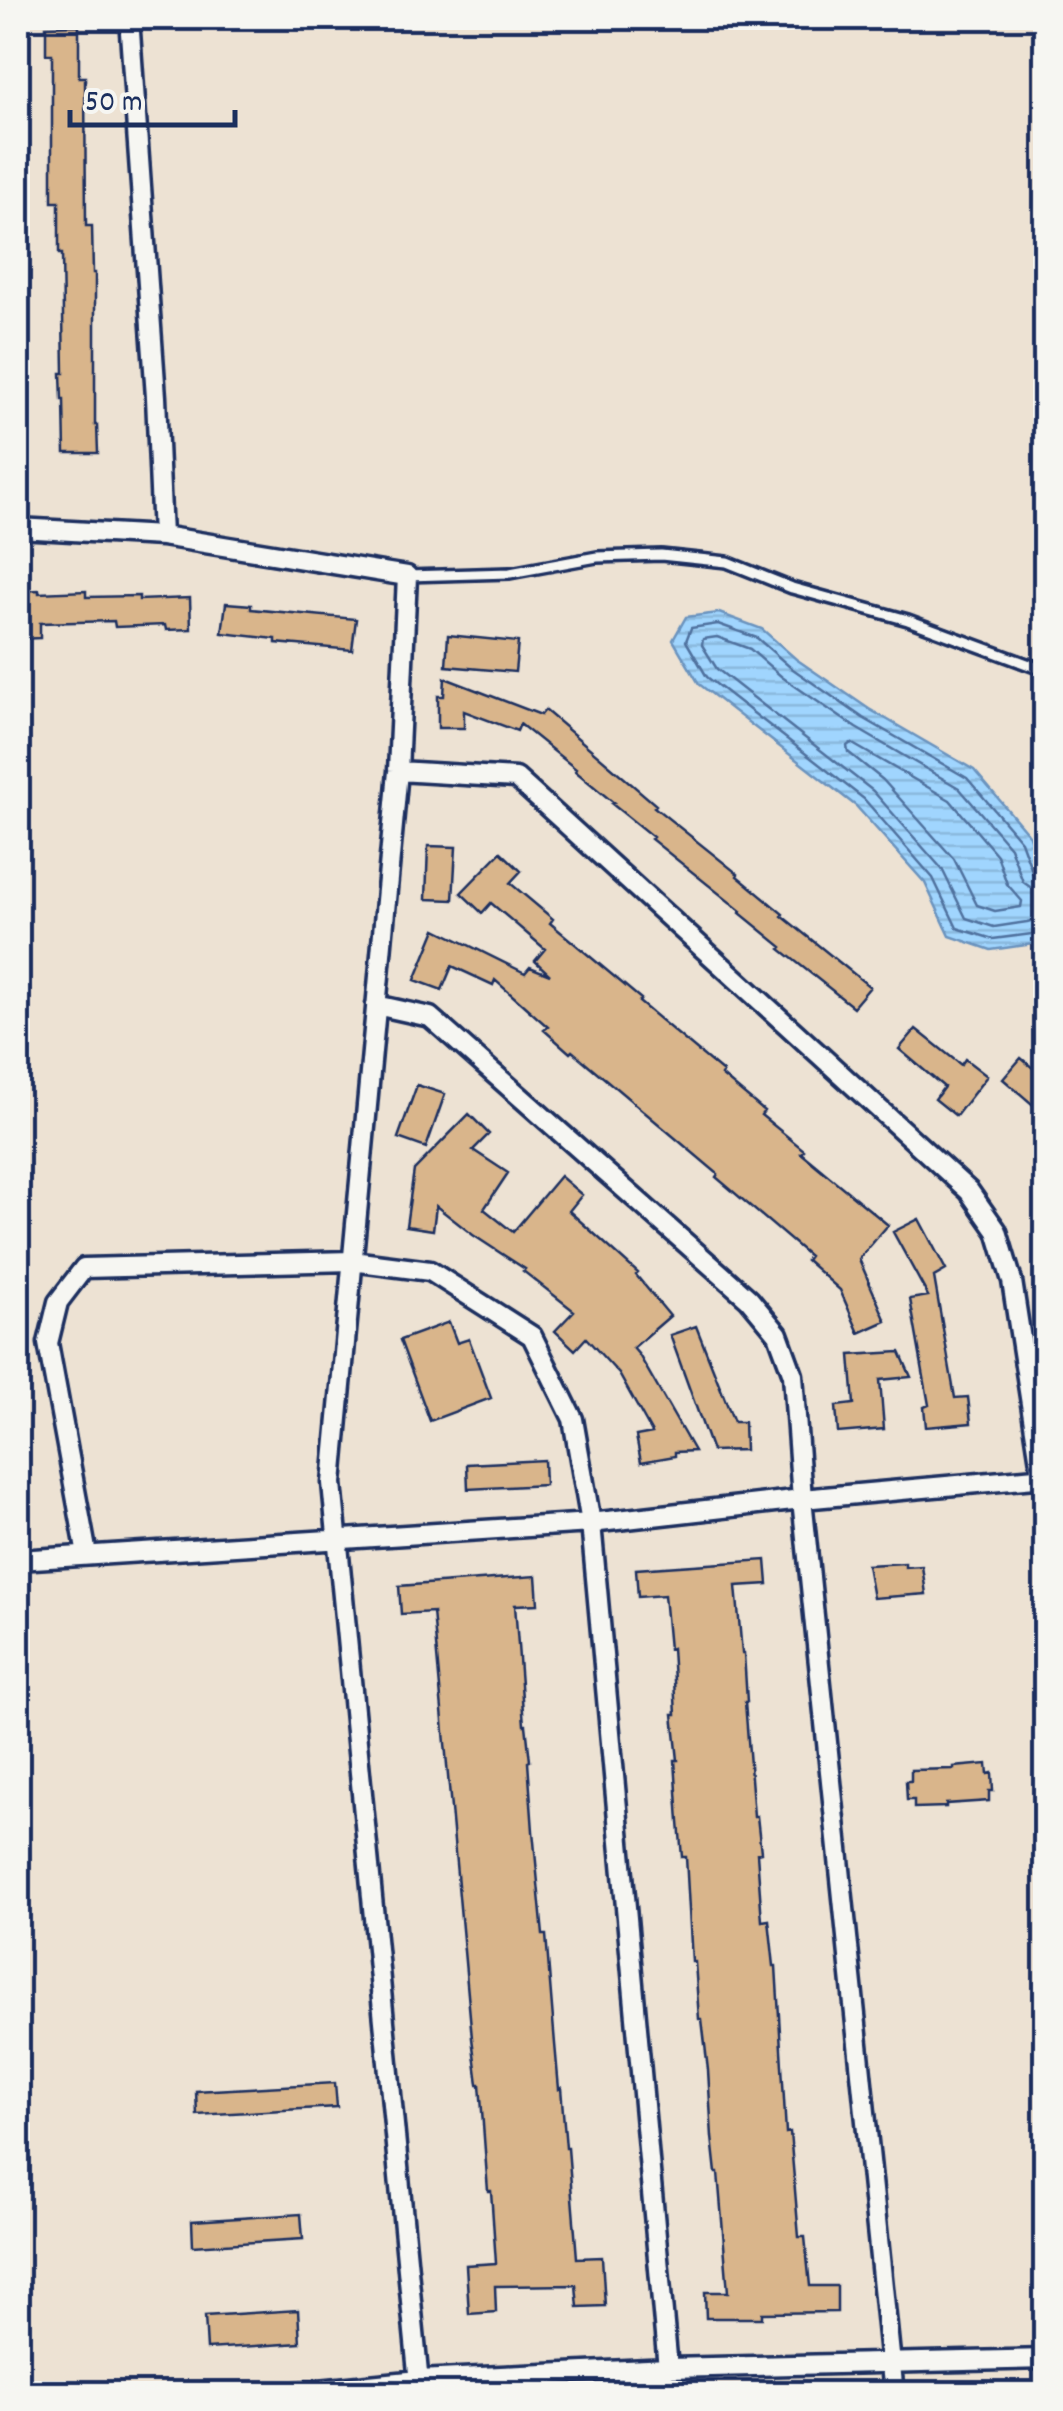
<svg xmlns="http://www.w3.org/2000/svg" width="1063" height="2411" viewBox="0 0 1063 2411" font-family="Dekko,sans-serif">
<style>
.water{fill:url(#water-rules);stroke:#6b93be;stroke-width:2.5}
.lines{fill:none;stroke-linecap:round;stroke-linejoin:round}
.shore{stroke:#50719e;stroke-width:2.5}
.building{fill:#d9b58b;stroke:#1b2f5e;stroke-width:2.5}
.service-casing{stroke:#1b2f5e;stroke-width:16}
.minor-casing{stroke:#1b2f5e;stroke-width:25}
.service{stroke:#f6f6f2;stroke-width:9}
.minor{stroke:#f6f6f2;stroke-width:18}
</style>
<defs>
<pattern id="water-rules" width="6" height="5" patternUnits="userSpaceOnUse" patternTransform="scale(2.5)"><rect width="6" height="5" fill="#a0d5fe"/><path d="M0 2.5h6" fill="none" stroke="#89b7dc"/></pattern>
</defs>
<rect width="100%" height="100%" fill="#ede2d3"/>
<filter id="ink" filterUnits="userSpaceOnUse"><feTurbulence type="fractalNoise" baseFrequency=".01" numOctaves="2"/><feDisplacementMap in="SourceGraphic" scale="20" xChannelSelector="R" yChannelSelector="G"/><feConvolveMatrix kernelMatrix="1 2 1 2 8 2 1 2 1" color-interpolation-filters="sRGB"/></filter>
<g filter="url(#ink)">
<!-- water -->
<path class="water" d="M719,613l43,16 34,30 73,50 105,61 56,66 15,45v48l-5,14 -49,7 -41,-14 -25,-53 -69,-77 -157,-122 -26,-44 13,-23z"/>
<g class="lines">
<!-- shore -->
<path class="shore" d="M851,743l99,57 47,55 10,29 15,17 -1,6 -26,4 -18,-6 -23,-46 -71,-79 -35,-28 -1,-6z
M1046,878h-7l-6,-4 -12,-33 -54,-63 -104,-60 -73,-51 -33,-29 -39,-14 -27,4 -5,13 21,36 157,122 69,79 24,50 36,11 39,-5 14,-4
M1046,891l-13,-2 -10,-7 -13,-35 -51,-59 -103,-60 -74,-51 -32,-28 -33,-12 -14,2 -1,6 15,24 156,122 69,78 24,49 28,9 33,-5 19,-5"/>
</g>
<!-- building -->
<path class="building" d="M79,25v52h6l1,149h6l1,47h2v152h2l1,28h-33l-1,-53h-2l-1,-27h3l-2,-119h-3v-52h-7v-148h-6v-28z
M39,590v3l47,-2v6l53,-1v4l51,-2 1,31 -25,1 -1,-5 -50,2 -1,-6 -74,2v15l-22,1v-48z
M226,603l25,2v4l105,10 -4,31 -76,-7v-4l-54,-6z
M448,635l70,7 -3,30 -69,-6z
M445,678l96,37 4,-5 111,95 -2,2 84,67 -1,2 46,38 -1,2 88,71 -17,20 -73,-58 2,-2 -42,-34 1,-2 -90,-72 2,-2 -41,-33 2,-1 -39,-32 1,-2 -56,-45 -3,7 -53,-20v17h-26v-32h6z
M428,846l28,1 -3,53 -27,-1z
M501,852l20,19 -11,12 43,36 -3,4 91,76 -2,3 84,70 -2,3 43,36 -3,4 43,35 -3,3 87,72 -29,34 27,62 -27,12 -19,-43 -34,-30 3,-4 -93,-79 2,-3 -146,-123 -2,2 -26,-23 4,-3 -53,-47 -2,5 -41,-19 -10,24 -27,-10 21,-51 89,44 5,-6 20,8 -15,-14 10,-12 -54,-46 -9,10 -21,-20z
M916,1029l45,36 4,-6 22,17 -31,40 -21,-17 9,-12 -45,-38z
M1021,1058l25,21v37l-43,-37z
M417,1085l28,9 -19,54 -28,-10z
M469,1114l20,20 -16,16 35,23 -24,36 29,23 47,-56 22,19 -13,16 69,62 -2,2 34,41 -37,32 6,7 55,96 -19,1v4l-34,6 -5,-26 16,-3 -33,-59 -33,-36 -11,12 -20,-19 19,-20 -51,-40 2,-2 -52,-34 -37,-29 -3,24 -27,-4 8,-56z
M919,1219l27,51 -12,7 21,121 13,-1 3,26 -45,4 -2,-20 5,-2 -19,-106 18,-3 -35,-64z
M449,1322l8,21 12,-4 22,59 -61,23 -30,-81z
M696,1326l38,96h10l1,28 -33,1 -42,-116z
M900,1352l11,25 -31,3 4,49 -46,4 -2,-27 18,-2 -4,-49z
M544,1460l1,25 -77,4 -1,-25z
M766,1560l2,24 -32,2 6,67h2l3,49h-2l9,114h3l4,36 -4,1 5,68 7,-1 5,46h2l10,167 4,-1 9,105h6l5,49h27v26l-75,1v5h-56l-1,-26h23l-10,-119h-2l-4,-36 -4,-67 -6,-51h-3l-4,-57h-3l-6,-105h-4l-3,-35 -4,-62h3l-5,-46h3l-4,-66 -3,1 -5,-54 -26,2 -2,-28z
M905,1563v4l17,-1 4,28 -53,4 -6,-33z
M536,1576l2,28 -23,1 9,120h2l4,36 -2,1 5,69 10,104h3l9,109 4,45 2,-1 5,60h2l9,110 25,-1 3,49 -27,1 -2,-22 -81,1 1,26 -27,2 -3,-49 30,-2 -5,-72h-3l-8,-107h-2l-6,-46 -39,-426 -32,2 -2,-28z
M987,1764l1,10 4,-1 1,18h-4v10l-43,3v3l-32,1v-8h-7l-1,-19h5v-11l43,-1v-2z
M335,2083l2,24 -140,8 -1,-24z
M301,2214l2,25 -110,7 -1,-25z
M298,2310l2,33 -93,6 -2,-33z"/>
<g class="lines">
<defs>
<path id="service" d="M407,576l103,-3 87,-16 64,-2 66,7 65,26 116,32 138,51"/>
<path id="minor" d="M129,18l27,379 6,139
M18,528l144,8 245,40 -9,195 -66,712 88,911
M398,771l118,7 453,413 28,40 15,50 34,220
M376,1005l54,12 319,282 29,35 15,41 9,124 92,895
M87,1555l-39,-212 10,-41 26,-34 268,-7 78,10 102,65 41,83 18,104 77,845
M18,1560l573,-37 211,-24 244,-22
M279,2394l140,-14 249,-12 378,-9"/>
</defs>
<!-- service casing -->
<use href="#service" class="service-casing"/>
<!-- minor casing -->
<use href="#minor" class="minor-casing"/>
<!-- service -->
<use href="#service" class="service"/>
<!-- minor -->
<use href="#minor" class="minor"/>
</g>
</g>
<!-- margin -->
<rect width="1063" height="2411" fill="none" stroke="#f6f6f2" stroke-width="60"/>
<rect x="30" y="30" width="1003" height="2351" fill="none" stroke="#1b2f5e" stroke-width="4" filter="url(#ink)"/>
<!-- scale -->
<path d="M70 110v15h165v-15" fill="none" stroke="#1b2f5e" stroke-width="5"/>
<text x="85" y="110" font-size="30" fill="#1b2f5e" stroke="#f6f6f2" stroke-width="8" paint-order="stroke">50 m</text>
</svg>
